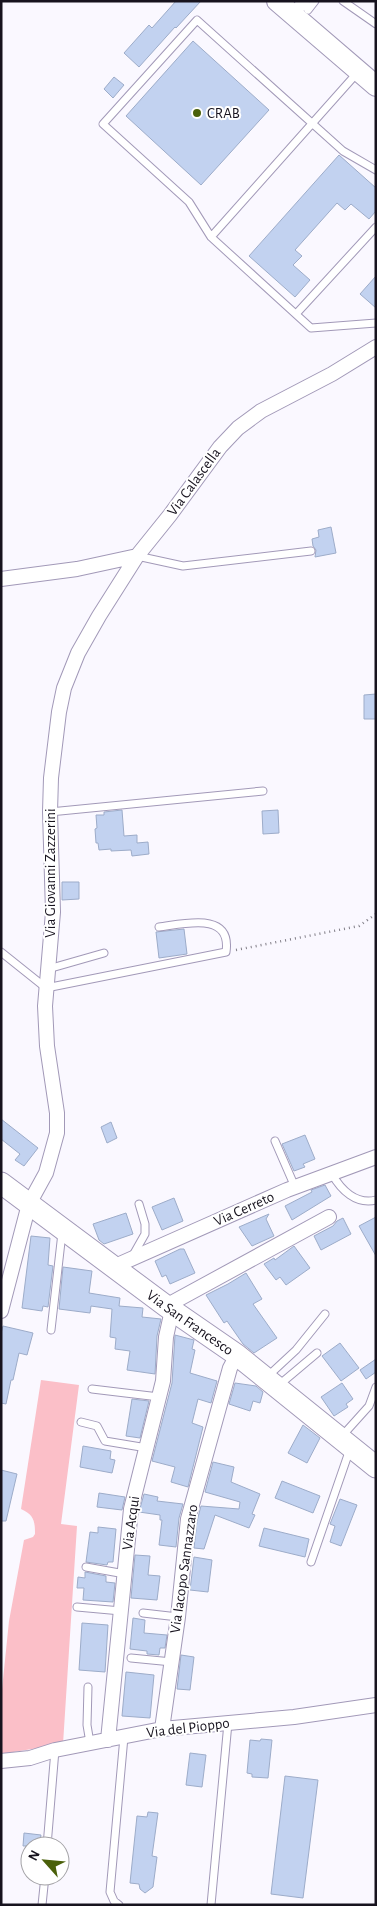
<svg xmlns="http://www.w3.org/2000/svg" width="377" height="1906" viewBox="0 0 377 1906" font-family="'Alegreya Sans',sans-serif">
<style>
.green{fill:#fbbfc8}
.building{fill:#c2d2f0;stroke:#9dacc9}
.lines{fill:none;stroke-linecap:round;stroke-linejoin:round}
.service-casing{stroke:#a299b8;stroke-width:9}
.minor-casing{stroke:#a299b8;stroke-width:16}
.secondary-casing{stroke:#a299b8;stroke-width:22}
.primary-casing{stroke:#a299b8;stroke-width:23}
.path{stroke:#817e87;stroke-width:2.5;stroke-dasharray:1 4;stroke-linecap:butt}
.service{stroke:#fff;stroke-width:7}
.minor{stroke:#fff;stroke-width:14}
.secondary{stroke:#fff;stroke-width:20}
.primary{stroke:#fff;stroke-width:21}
.poi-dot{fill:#4a600a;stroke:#fff;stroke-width:2}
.labels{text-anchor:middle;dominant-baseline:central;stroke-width:4;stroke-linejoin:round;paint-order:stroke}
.poi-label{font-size:15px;fill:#17131e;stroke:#fff;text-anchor:start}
.street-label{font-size:15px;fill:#17131e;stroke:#fff}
</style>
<rect width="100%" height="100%" fill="#faf8ff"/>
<!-- green -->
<path class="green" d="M41,1380l38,5 -18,139 16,2 -14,218 -62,10v-55l8,-78 15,-81 9,-3 2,-3c0,-13 -1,-19 -14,-25z"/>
<!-- building -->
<path class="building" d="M176,1h25l-25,27 -1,-1 -36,40 -15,-14 25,-28 3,3z
M193,41l76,69 -68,75 -75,-69z
M114,77l10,8 -11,13 -9,-9z
M339,155l37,33v23l-7,8 -18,-15 -6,6 -8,-7 -42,47 7,6 -9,9 17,15 -15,17 -46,-41z
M376,276v32l-16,-14z
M331,527l5,26 -21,4 1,-7 -3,-4 -1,-7 7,-2 -1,-7z
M376,694v25h-12v-24z
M122,810l2,26 13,-1v8l11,-1 1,12 -17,2 -1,-6 -20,1v-2l-12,1 -1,-7h-2l-1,-14 2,-1 -1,-13h8v-3z
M278,810l1,23 -16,1 -1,-23z
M62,882h17v17l-17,1z
M184,929l3,25 -28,4 -3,-26z
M1,1119l37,29 -14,18 -9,-6 5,-6 -19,-15z
M111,1122l6,16 -10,5 -6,-16z
M305,1135l10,24 -12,5 2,3 -11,4 -12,-27z
M325,1185l6,11 -39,24 -7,-14 27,-14 -1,-2z
M174,1198l9,23 -21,9 -10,-23z
M126,1213l7,21 -29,10 -5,-4 -6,-16z
M269,1214l-3,5 8,17 -22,10 -13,-19z
M376,1217v39l-17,-30z
M343,1218l8,16 -30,16 -7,-14 19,-10 4,-5z
M31,1236l19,2 -2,27 5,1 -5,41 -5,-1 -1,5 -20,-3z
M294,1246l16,22 -24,17 -6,-8 -4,3 -12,-16 10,-6 1,2z
M180,1249h4l11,24 -25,11 -4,-9 -4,2 -7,-16z
M63,1267l29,4 -3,22 31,5 -1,8 24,2 -1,9 19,2 -4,17 -2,38 -28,-4 3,-19 -15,-2 1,-11 -6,-1 2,-28 -21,-3 -1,7 -31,-4z
M246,1273l16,26 -9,5 24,34 -23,15 -11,-9 -16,-23 -3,2 -18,-28 22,-11z
M3,1326l30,7 -6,22 -8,-2 -6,27h-2l-5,24 -5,-1v-70z
M175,1335l19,5 -2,9 3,1 -5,23 27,8 -6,22 -13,-4 -6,24 11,4 -15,60 -17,-5 4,-15 -23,-6 20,-78z
M340,1343l19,25 -18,13 -19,-25z
M376,1359v13l-10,7 -6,-9z
M235,1383l21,3 7,6 -3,11 -7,-2 -3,10 -21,-7z
M342,1383l11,16 -7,5 2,3 -14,9 -13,-19z
M132,1399l17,2 -9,37 -14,-2z
M303,1425l17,13 -13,25 -19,-10z
M83,1446l28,5 -1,8 5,1 -3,13 -32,-6z
M213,1462l21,5 -3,15 29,12 -8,20 3,1 -6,13 -34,-13 -11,34 -10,-1 3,-27 4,-15 38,3 1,-7 -35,-10z
M1,1470l16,4 -11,47h-5z
M282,1481l38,15 -7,17 -38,-15z
M99,1493l26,4 -3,13 -25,-3z
M144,1494l14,3 -1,4 26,3 -4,14 -3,29 -17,-2 3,-25h-2v-5l-21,-3z
M340,1499l17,6 -16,41 -11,-4 5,-16 -5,-2z
M98,1527l18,2 -3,33h-5l-1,3 -21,-3 4,-30 8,1z
M264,1528l45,11 -4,18 -46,-11z
M135,1555l15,1 -2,19 12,1 -3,24 -26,-2z
M194,1557l18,3 -4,32 -18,-2z
M85,1572l21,4v6l9,1 -2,19 -30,-2 1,-12h-7l1,-11 7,1z
M133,1618l12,2 -1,13 23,2 -2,13h-5l-1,7 -12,-1v-3l-17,-2z
M82,1623l26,2 -3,47 -26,-2z
M181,1655l13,2 -4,33 -13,-1z
M126,1672l28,3 -4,43 -28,-2z
M261,1739l11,1 -4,38 -16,-1v-3l-5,-1 3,-33 10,1z
M190,1753l16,2 -4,32 -16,-2z
M285,1776l33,4 -15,118 -32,-4z
M148,1812l10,1 -6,43 5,1 -4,30 -8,6 -5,-4 -1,-5 -9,-1 7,-67 10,1z
M24,1833l17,2 -2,11h-16z"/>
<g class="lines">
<defs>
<path id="service" d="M343,1l33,23
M308,10l7,-9
M376,170l-33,-19 -146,-131 -94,104 86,78 22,35 100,91 65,-5
M211,237l147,-165
M296,314l80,-87
M137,556l46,10 128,-15
M50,812l213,-21
M1,952l45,36 180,-36c6,-41 -42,-28 -67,-25
M48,969l56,-16
M275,1141l20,46
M332,1174c9,16 24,31 44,26
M132,1257l13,-23v-10l-6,-20
M51,1330l11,-97
M268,1376l28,-26 29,-36
M279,1385l38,-32
M92,1389l67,8
M81,1422l16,4 8,15 42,7
M342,1436l27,-30 7,-19
M311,1562l39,-113
M86,1567l39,7
M77,1607l44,4
M143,1613l35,4
M131,1658l41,4
M88,1687l-1,38 3,18
M47,1846l8,-96
M42,1905l3,-29
M119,1905l-5,-4 -4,-9 14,-155
M211,1905l17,-182"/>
<path id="minor" d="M302,4l1,-3
M1,579l76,-10 60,-13 33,-41 50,-68 18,-19 23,-17 71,-37 44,-27
M113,1267l174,-77 89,-33
M166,1306l163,-89
M1,1311l28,-107 17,-31 11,-40v-20l-10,-67 -2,-40 8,-94 -3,-100 1,-34 8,-66 5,-24 14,-35 21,-37 38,-60
M162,1729l16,-112 10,-98 42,-151 7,-13
M108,1740l23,-231 32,-128 3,-44 6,-27
M1,1761l29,-3 25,-8 107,-21 132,-12 82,-12"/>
<path id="secondary" d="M277,1l99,85"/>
<g id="primary">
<path id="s1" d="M1,1183l165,123 71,49 139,112"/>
</g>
</defs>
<!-- service casing -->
<use href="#service" class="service-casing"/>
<!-- minor casing -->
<use href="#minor" class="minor-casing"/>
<!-- secondary casing -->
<use href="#secondary" class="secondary-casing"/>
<!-- primary casing -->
<use href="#primary" class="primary-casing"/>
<!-- path -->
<path class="path" d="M236,950l123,-24 17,-12"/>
<!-- service -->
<use href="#service" class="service"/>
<!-- minor -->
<use href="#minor" class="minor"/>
<!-- secondary -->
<use href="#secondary" class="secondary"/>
<!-- primary -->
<use href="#primary" class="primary"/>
</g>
<!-- markers -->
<circle class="poi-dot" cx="197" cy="113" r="5"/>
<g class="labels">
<!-- poi labels -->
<g class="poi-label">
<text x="207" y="113">CRAB</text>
</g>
<!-- street labels -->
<g class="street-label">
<text transform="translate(194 482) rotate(-54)">Via Calascella</text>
<text transform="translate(50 873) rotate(-90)">Via Giovanni Zazzerini</text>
<text transform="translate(244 1209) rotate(-24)">Via Cerreto</text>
<text stroke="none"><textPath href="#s1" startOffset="235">Via San Francesco</textPath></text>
<text transform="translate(131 1523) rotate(-82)">Via Acqui</text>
<text transform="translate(184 1569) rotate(-82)">Via Iacopo Sannazzaro</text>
<text transform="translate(188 1728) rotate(-7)">Via del Pioppo</text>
</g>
</g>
<!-- border -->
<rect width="377" height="1906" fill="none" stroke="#17131e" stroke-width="5"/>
<!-- north arrow -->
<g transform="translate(45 1861) rotate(297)"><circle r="24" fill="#ffffff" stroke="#a2a1a5"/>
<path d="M0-4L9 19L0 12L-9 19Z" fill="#4a600a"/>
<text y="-8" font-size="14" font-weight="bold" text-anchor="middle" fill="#17131e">N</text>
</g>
</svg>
